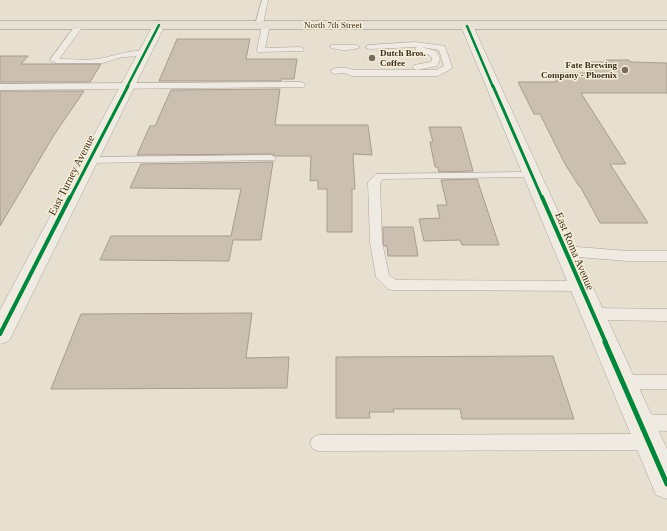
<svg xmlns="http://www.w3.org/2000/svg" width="667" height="531" viewBox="0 0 667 531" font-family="Georgia,serif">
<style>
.building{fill:#cbbfb2;stroke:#a89c90}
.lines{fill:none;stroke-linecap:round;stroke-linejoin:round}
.lane-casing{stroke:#ada599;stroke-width:1}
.street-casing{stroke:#ada599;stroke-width:1}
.primary-casing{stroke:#928b80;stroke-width:1}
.lane{fill:#efebe3;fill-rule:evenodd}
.street{fill:#efebe3;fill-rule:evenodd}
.primary{fill:#e6e1d4;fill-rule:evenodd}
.cycleway-far3-casing{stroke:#f7eed8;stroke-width:4}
.cycleway-far2-casing{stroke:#f7eed8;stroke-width:5}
.cycleway-far1-casing{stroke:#f7eed8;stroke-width:6}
.cycleway-casing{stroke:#f7eed8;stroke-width:8}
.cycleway-far3{stroke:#00873e;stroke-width:2.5}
.cycleway-far2{stroke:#00873e;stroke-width:3}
.cycleway-far1{stroke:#00873e;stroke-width:4}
.cycleway{stroke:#00873e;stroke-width:5}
.poi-dot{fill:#786c5e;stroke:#f7eed8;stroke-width:1.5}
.labels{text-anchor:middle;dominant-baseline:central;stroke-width:3;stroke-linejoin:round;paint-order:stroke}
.far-street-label{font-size:9px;fill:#3d2e20;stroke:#f7eed8}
.far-poi-label{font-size:9px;font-weight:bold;fill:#3d2e20;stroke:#f7eed8;text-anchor:start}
.street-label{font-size:11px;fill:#3d2e20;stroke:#f7eed8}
</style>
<rect width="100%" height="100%" fill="#e7e0d1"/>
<!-- building -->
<path class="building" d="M177,39h73l-4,20h51l-3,20h-13v2h-122z
M0,56h28l-7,8h80l-11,18h-90z
M606,60h23l2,2 36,1v30h-86l45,71h-16l38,59h-48l-20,-37h-1l-14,-22 -25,-50h-6l-16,-32h39l-6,-9h41l-8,-11h23z
M280,89l-5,36h93l4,30 -19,-1 2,35h-3v43h-25v-43h-9v-9l-8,1 1,-25h-35l-5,-2 -134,1 13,-29h5l16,-36z
M0,91h84l-30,44 -54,91z
M429,127h32l12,44 -34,1 -1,-5h-3l-5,-25h3z
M273,162l-12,78h-28l-4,21 -129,-1 11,-24h120l10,-47 -111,-1 11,-24z
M477,179l22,66h-37l-2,-5 -36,1 -5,-22 21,-1 -3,-13h10l-6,-25z
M383,227h30l5,29h-30l-1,-10h-3l-1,-4z
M252,313l-6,45 43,-1 -2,31 -236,1 30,-75z
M553,356l21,63h-112l-2,-10h-67l1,3h-25l1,6h-34v-61z"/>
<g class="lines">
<defs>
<path id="lane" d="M262,0h6l-5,24 3,-1 4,2 -5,23 35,-1 4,2 -1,2 -45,1 -1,-2 5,-24 -3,1 -4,-2z
M77,23h6l1,2 -25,34c14,0 31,2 44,-1 11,-2 36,-12 45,-4l-4,2 -22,1 -19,6h-47l-6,-3z
M415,42l30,4 7,21 -1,2 -13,7h-86l-7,-3 -11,1 -4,-3c6,-5 16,-4 23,-1h83l8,-4 -5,-16 -18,-3 15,4 4,8 -3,7 -20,4 -3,-1 -1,-2 1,-2 17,-3 1,-3 -2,-4 -14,-4 -1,-2 2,-2 -48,2 -4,-2 4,-2z
M331,45h25l4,2c-6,4 -24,4 -30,0z
M301,82l3,1 1,2 -1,2 -304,3v-6z
M271,155l5,3 -1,2 -186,3 -5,-3 5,-3z
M532,172l5,3 -1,2 -153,2 -3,4 2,59 7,33 7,5 185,1 5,1 2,4 -2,4 -5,1 -188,-1 -5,-1 -12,-12 -6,-35 -2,-60 8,-8z
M565,246l63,5h39v10h-39l-63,-5 -4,-2 -2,-3 2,-3z
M593,308l74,1v12l-74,-1 -5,-2 -2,-4 2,-4z
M623,375h44v14h-44l-6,-2 -2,-5 2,-5z
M640,414l27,1v16l-27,-1 -6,-2 -2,-6 2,-6z
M649,434l6,2 3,6 -3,6 -6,2 -330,1 -6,-2 -3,-6 3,-6 6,-2z"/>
<path id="street" d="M159,21l4,1 2,3 -156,316 -9,3v-34l153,-285 2,-3z
M467,22l4,1 2,3 194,423v50l-11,-4 -195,-469 2,-3z"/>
<path id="primary" d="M0,21h667v8h-667z"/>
</defs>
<!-- lane casing -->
<use href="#lane" class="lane-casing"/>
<!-- street casing -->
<use href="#street" class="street-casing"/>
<!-- primary casing -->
<use href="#primary" class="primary-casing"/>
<!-- lane -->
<use href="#lane" class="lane"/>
<!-- street -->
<use href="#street" class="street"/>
<!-- primary -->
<use href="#primary" class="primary"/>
<defs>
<path id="cycleway-far3" d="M467,26l26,61
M127,87l32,-62"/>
<path id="cycleway-far2" d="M493,86l49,112
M70,198l58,-112"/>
<path id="cycleway-far1" d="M542,197l64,146
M0,334l70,-137"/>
<path id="cycleway" d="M605,342l62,142"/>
</defs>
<!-- cycleway-far3 casing -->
<use href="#cycleway-far3" class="cycleway-far3-casing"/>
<!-- cycleway-far2 casing -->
<use href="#cycleway-far2" class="cycleway-far2-casing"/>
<!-- cycleway-far1 casing -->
<use href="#cycleway-far1" class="cycleway-far1-casing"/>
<!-- cycleway casing -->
<use href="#cycleway" class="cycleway-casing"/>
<!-- cycleway-far3 -->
<use href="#cycleway-far3" class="cycleway-far3"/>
<!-- cycleway-far2 -->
<use href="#cycleway-far2" class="cycleway-far2"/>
<!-- cycleway-far1 -->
<use href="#cycleway-far1" class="cycleway-far1"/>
<!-- cycleway -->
<use href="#cycleway" class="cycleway"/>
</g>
<!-- markers -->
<g class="poi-dot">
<circle cx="372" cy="58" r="4"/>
<circle cx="625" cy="70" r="4"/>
</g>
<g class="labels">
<!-- far-street labels -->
<g class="far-street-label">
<text x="333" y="25">North 7th Street</text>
</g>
<!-- far-poi labels -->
<g class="far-poi-label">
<text x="380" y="53">Dutch Bros.<tspan x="380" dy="10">Coffee</tspan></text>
<text x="617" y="65" text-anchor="end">Fate Brewing<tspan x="617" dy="10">Company - Phoenix</tspan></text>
</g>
<!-- street labels -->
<g class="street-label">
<text transform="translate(71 175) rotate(-63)">East Turney Avenue</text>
<text transform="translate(575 251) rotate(67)">East Roma Avenue</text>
</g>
</g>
</svg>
